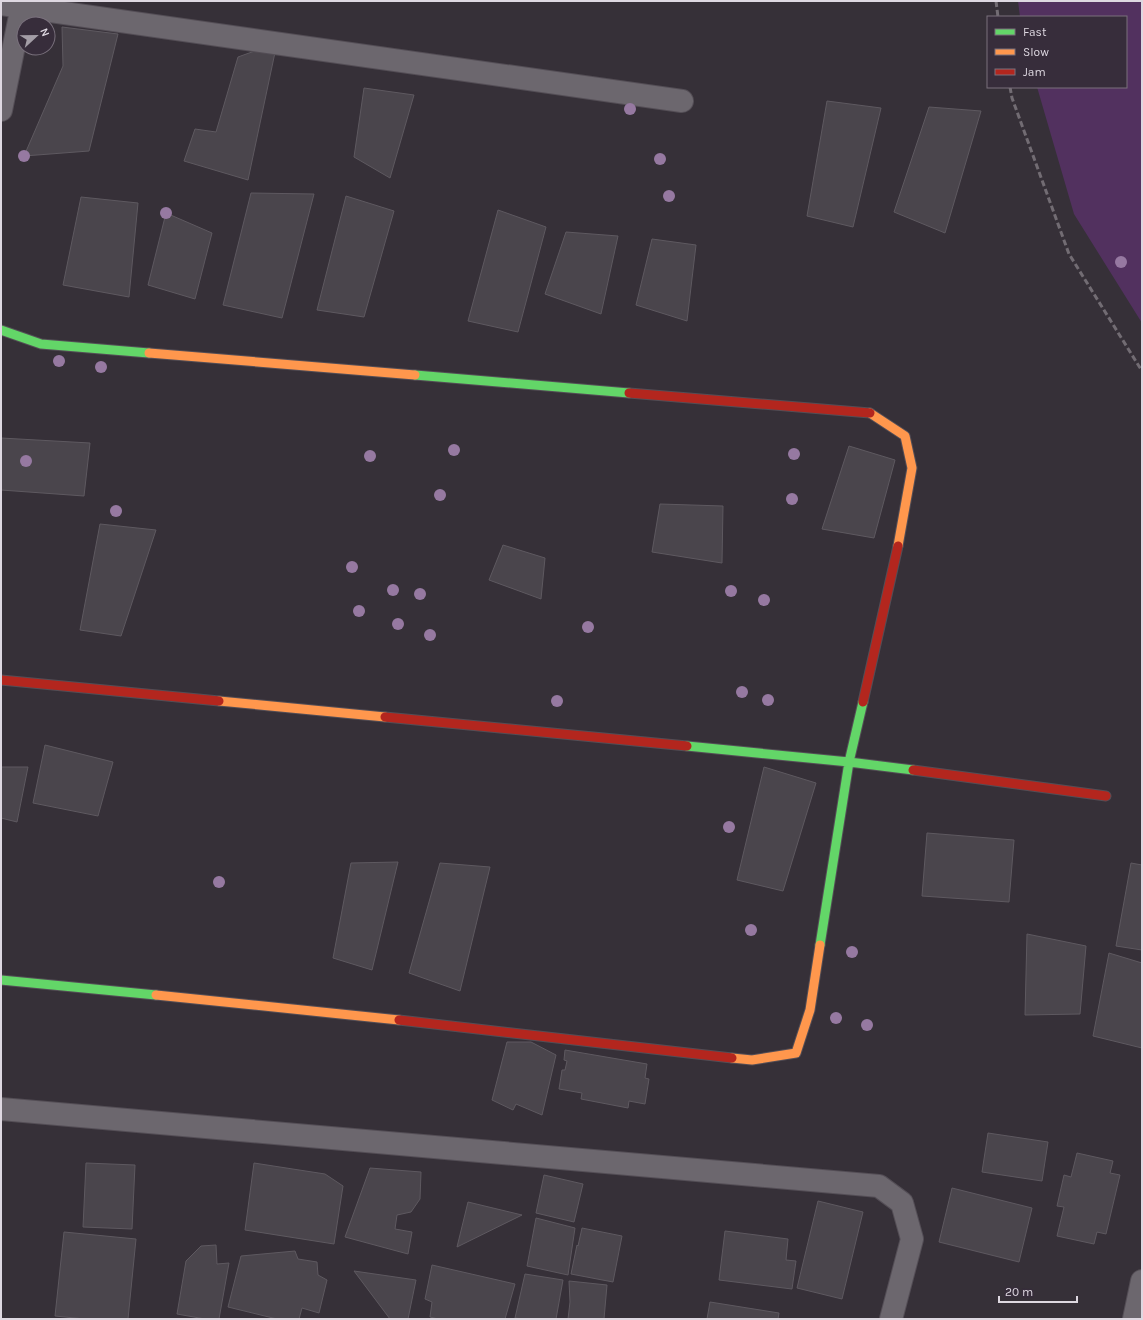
<svg xmlns="http://www.w3.org/2000/svg" width="1143" height="1320" viewBox="0 0 1143 1320" font-family="Karla,sans-serif">
<style>
.green{fill:#52315f}
.building{fill:#4a454c;stroke:#5e5960}
.lines{fill:none;stroke-linecap:round;stroke-linejoin:round}
.street-casing{stroke:#544e56;stroke-width:24}
.fast-casing{stroke:#544e56;stroke-width:11}
.slow-casing{stroke:#544e56;stroke-width:11}
.jam-casing{stroke:#544e56;stroke-width:11}
.street{stroke:#6c676e;stroke-width:22}
.fast{stroke:#63d668;stroke-width:9}
.slow{stroke:#ff974d;stroke-width:9}
.jam{stroke:#b3261e;stroke-width:9}
.rail{stroke:#726c73;stroke-width:3;stroke-dasharray:6 3;stroke-linecap:butt}
.tree{fill:#9679a1}
</style>
<rect width="100%" height="100%" fill="#363038"/>
<!-- green -->
<path class="green" d="M1018,1h124v322l-68,-109 -37,-127h89v-70h-106z"/>
<!-- building -->
<path class="building" d="M62,27l56,7 -29,117 -65,5 39,-90z
M277,43l-29,137 -64,-19 11,-32 21,3 22,-75z
M364,88l50,7 -24,83 -36,-21z
M827,101l54,7 -28,119 -46,-11z
M929,107l52,4 -36,122 -51,-21z
M251,193l63,1 -32,124 -59,-13z
M346,196l48,15 -30,106 -47,-7z
M81,197l57,6 -9,94 -66,-12z
M498,210l48,17 -28,105 -50,-11z
M166,213l46,20 -17,66 -47,-14z
M566,232l52,4 -17,78 -56,-20z
M652,239l44,6 -9,76 -51,-16z
M1,438l89,5 -6,53 -83,-6z
M849,446l46,14 -21,78 -52,-9z
M660,504l63,2 -1,57 -70,-11z
M100,524l56,6 -35,106 -41,-6z
M503,545l42,13 -4,41 -52,-19z
M45,745l68,17 -15,54 -65,-13z
M1,767h27l-11,55 -16,-4z
M764,767l52,16 -33,108 -46,-11z
M927,833l87,7 -5,62 -87,-6z
M398,862l-26,108 -39,-12 18,-95z
M440,863l50,4 -30,124 -51,-18z
M1131,863l11,2v85l-26,-4z
M1027,934l59,12 -6,68 -55,1z
M1109,953l33,10v85l-49,-12z
M507,1042h24l25,13 -14,60 -26,-11 -3,6 -21,-10z
M565,1050l82,14 -2,14 4,1 -4,25 -16,-3 -1,7 -47,-9 1,-6 -23,-4 3,-19h3l2,-9 -3,-1z
M988,1133l60,9 -6,39 -60,-9z
M1077,1153l36,8 -3,12 10,2 -14,59 -9,-2 -3,12 -37,-8 7,-29 -7,-1 7,-31 7,2z
M86,1163l49,2 -3,64 -49,-2z
M254,1163l71,11 18,12 -9,58 -89,-14z
M370,1168l51,4 -1,27 -9,13 -14,3 -2,14 17,3 -4,22 -63,-17z
M544,1175l39,9 -9,38 -38,-9z
M952,1188l80,20 -13,54 -80,-20z
M818,1201l45,11 -21,87 -45,-11z
M468,1202l54,13 -65,32z
M536,1218l39,10 -7,47 -41,-9z
M582,1228l40,8 -9,46 -42,-8 6,-29 1,1z
M725,1231l63,8 -2,21 10,1 -4,28 -73,-9z
M64,1232l72,7 -8,80h-43l-30,-3z
M216,1245l1,19 12,-1 -10,56h-14l-28,-5 9,-53 15,-15z
M295,1251l3,8 19,3 1,13 9,5 -8,33 -17,-5 -3,11h-22l-49,-12 13,-51z
M432,1265l83,19 -10,35h-67l-8,-2 2,-15 -7,-3z
M354,1271l62,9 -8,39h-18z
M525,1274l38,6 -7,39h-33l-8,-1z
M569,1281l38,4 -3,34h-36l2,-17z
M710,1302l69,11 -1,6h-71z"/>
<g class="lines">
<defs>
<path id="street" d="M1,4l681,97
M1,110l21,-104
M1,1109l878,77 23,17 10,36 -21,80
M1134,1319l8,-38"/>
<path id="fast" d="M1,330l40,14 108,9
M415,375l214,18
M687,746l162,16 64,8
M820,945l29,-183 14,-60
M1,980l155,15"/>
<path id="slow" d="M149,353l266,22
M870,413l35,23 7,32 -14,78
M219,701l166,16
M156,995l243,25
M732,1058l20,2 44,-7 14,-43 10,-65"/>
<path id="jam" d="M629,393l241,20
M1,680l218,21
M863,702l35,-156
M385,717l302,29
M913,770l193,26
M399,1020l333,38"/>
</defs>
<!-- street casing -->
<use href="#street" class="street-casing"/>
<!-- fast casing -->
<use href="#fast" class="fast-casing"/>
<!-- slow casing -->
<use href="#slow" class="slow-casing"/>
<!-- jam casing -->
<use href="#jam" class="jam-casing"/>
<!-- street -->
<use href="#street" class="street"/>
<!-- fast -->
<use href="#fast" class="fast"/>
<!-- slow -->
<use href="#slow" class="slow"/>
<!-- jam -->
<use href="#jam" class="jam"/>
<!-- rail -->
<path class="rail" d="M996,1l2,16
M1010,87l2,11 57,156 73,117"/>
</g>
<!-- trees -->
<g class="tree">
<circle cx="630" cy="109" r="6"/>
<circle cx="24" cy="156" r="6"/>
<circle cx="660" cy="159" r="6"/>
<circle cx="669" cy="196" r="6"/>
<circle cx="166" cy="213" r="6"/>
<circle cx="1121" cy="262" r="6"/>
<circle cx="59" cy="361" r="6"/>
<circle cx="101" cy="367" r="6"/>
<circle cx="454" cy="450" r="6"/>
<circle cx="794" cy="454" r="6"/>
<circle cx="370" cy="456" r="6"/>
<circle cx="26" cy="461" r="6"/>
<circle cx="440" cy="495" r="6"/>
<circle cx="792" cy="499" r="6"/>
<circle cx="116" cy="511" r="6"/>
<circle cx="352" cy="567" r="6"/>
<circle cx="393" cy="590" r="6"/>
<circle cx="731" cy="591" r="6"/>
<circle cx="420" cy="594" r="6"/>
<circle cx="764" cy="600" r="6"/>
<circle cx="359" cy="611" r="6"/>
<circle cx="398" cy="624" r="6"/>
<circle cx="588" cy="627" r="6"/>
<circle cx="430" cy="635" r="6"/>
<circle cx="742" cy="692" r="6"/>
<circle cx="768" cy="700" r="6"/>
<circle cx="557" cy="701" r="6"/>
<circle cx="729" cy="827" r="6"/>
<circle cx="219" cy="882" r="6"/>
<circle cx="751" cy="930" r="6"/>
<circle cx="852" cy="952" r="6"/>
<circle cx="836" cy="1018" r="6"/>
<circle cx="867" cy="1025" r="6"/>
</g>
<!-- border -->
<rect width="1143" height="1320" fill="none" stroke="#ded8e1" stroke-width="4"/>
<!-- legend -->
<rect x="987" y="16" width="140" height="72" fill="#372d3b" stroke="#7a717d"/>
<rect x="995" y="29" width="20" height="6" fill="#63d668" stroke="#7a717d"/>
<text x="1023" y="36" font-size="12" fill="#ded8e1">Fast</text>
<rect x="995" y="49" width="20" height="6" fill="#ff974d" stroke="#7a717d"/>
<text x="1023" y="56" font-size="12" fill="#ded8e1">Slow</text>
<rect x="995" y="69" width="20" height="6" fill="#b3261e" stroke="#7a717d"/>
<text x="1023" y="76" font-size="12" fill="#ded8e1">Jam</text>
<!-- north arrow -->
<g transform="translate(36 36) rotate(68)"><circle r="19" fill="#372d3b" stroke="#7a717d"/>
<path d="M0-3L7 15L0 10L-7 15Z" fill="#a39da6"/>
<text y="-6" font-size="11" font-weight="bold" text-anchor="middle" fill="#ded8e1">N</text>
</g>
<!-- scale -->
<path d="M999 1296v6h78v-6" fill="none" stroke="#ded8e1" stroke-width="2"/>
<text x="1005" y="1296" font-size="12" fill="#ded8e1" stroke="#372d3b" stroke-width="3" paint-order="stroke">20 m</text>
</svg>
